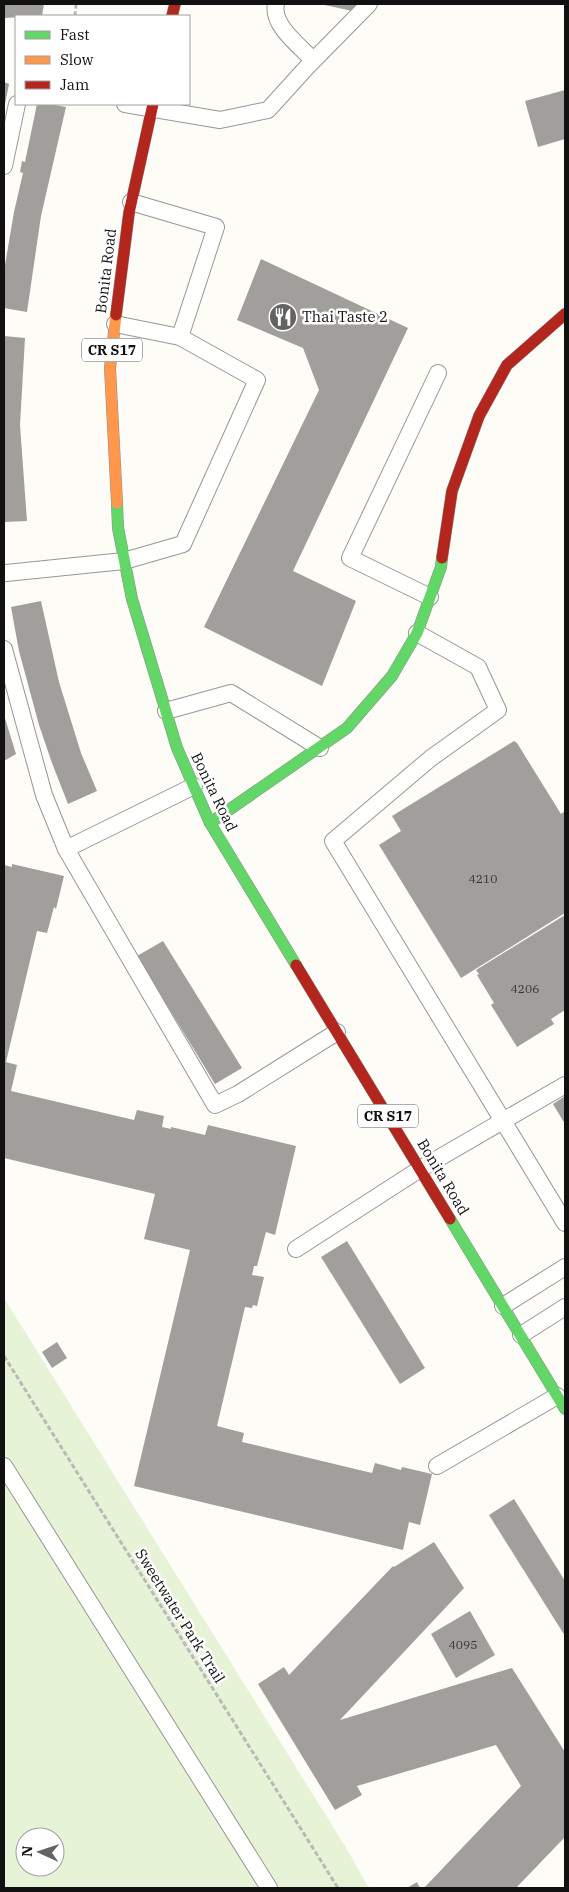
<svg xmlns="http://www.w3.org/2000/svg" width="569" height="1892" viewBox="0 0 569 1892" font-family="'IBM Plex Serif',serif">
<rect width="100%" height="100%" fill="#fdfcf7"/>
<path fill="#e7f3d7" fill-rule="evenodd" d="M4,1298L345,1846L369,1888H4ZM25,1837H55V1867H25Z"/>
<g fill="#a19f9c">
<polygon points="4,4 44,4 42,16 4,18"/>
<polygon points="320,4 359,4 357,12"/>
<polygon points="4,82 9,84 5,104 4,104"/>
<polygon points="565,90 565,139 538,147 525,101"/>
<polygon points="37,104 49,104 66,107 41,216 27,312 4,308 4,271 14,212 23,173 20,172 22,161 25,162"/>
<polygon points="261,259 408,328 293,571 356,601 322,686 204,627 319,390 303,348 237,320"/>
<polygon points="4,336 25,338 20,425 27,521 4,522"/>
<polygon points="41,601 59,682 81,753 97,791 68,804 52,763 39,725 19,651 11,607"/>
<polygon points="4,715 16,754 4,761"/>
<polygon points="514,741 517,743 561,814 565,811 565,913 461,978 379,845 401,831 392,816"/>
<polygon points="12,864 64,876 56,909 54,907 47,933 37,931 6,1062 17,1065 11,1091 134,1120 137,1110 164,1116 162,1127 171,1129 171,1127 205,1135 208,1125 296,1146 275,1235 266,1232 257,1266 254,1266 252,1275 264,1277 257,1306 253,1305 252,1308 245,1307 217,1426 244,1433 242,1442 372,1473 375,1463 401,1470 402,1467 432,1474 420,1525 409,1522 403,1550 134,1486 190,1250 144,1239 155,1194 4,1158 4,865 12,867"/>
<polygon points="565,915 565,1010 551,1019 554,1024 517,1047 491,1005 494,1003 477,975 479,974 476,970"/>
<polygon points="163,941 242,1068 215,1084 137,956"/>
<polygon points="565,1096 565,1124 553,1104"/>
<polygon points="347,1241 425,1368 400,1384 321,1257"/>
<polygon points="57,1342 67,1358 52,1368 42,1352"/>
<polygon points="514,1499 565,1581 565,1636 489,1515"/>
<polygon points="434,1542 464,1588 340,1720 512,1668 565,1752 565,1837 516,1888 424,1888 521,1786 496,1745 357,1786 362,1795 335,1810 258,1684 284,1667 289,1675 393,1566 394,1567"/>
<polygon points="470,1611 495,1655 456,1678 431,1634"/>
<polygon points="417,1882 420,1888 407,1888"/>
</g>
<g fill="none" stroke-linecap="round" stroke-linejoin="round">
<defs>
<g id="lane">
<path d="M276,4C271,25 300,46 313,60"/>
<polyline points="125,104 220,120 268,110 307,67 369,4"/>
<polyline points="4,166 17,104"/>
<polyline points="131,202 216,227 180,337"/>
<polyline points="6,573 124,561 183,544 257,380 180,337 115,324"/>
<polyline points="430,597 350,558 438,373"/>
<polyline points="417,633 478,667 498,710 431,758 333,841 565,1223"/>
<polyline points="4,649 44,795 66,849"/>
<polyline points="166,711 231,693 320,748"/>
<polyline points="194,786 66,849 215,1105 238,1094 337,1032"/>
<polyline points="296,1249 420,1169 565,1085"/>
<polyline points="503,1306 565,1267"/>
<polyline points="521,1335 565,1307"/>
<polyline points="4,1466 269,1888"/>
<polyline points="437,1466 557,1396"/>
</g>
<g id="fast">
<polyline points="117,503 118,528 132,599 177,748 210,823 296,965"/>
<polyline points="210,823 347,728 392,676 417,633 441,567 442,558"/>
<polyline points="450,1219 565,1409"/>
</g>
<polyline id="slow" points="116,315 110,368 117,503"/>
<g id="jam">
<polyline points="172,16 175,4"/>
<polyline points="116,315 129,213 153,104"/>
<polyline points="442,558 452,491 479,416 507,365 565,314"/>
<polyline points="296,965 450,1219"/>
</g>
</defs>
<use href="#lane" stroke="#979795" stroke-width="18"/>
<use href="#fast" stroke="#8e8d8b" stroke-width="12"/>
<use href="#slow" stroke="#8e8d8b" stroke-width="12"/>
<use href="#jam" stroke="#8e8d8b" stroke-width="12"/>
<g stroke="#b9b9b8" stroke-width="3" stroke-dasharray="5 2.5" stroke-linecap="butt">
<polyline points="75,16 76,4"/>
<polyline points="4,1356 338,1888"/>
</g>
<use href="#lane" stroke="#fffffe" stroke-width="16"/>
<use href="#fast" stroke="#63d668" stroke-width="11"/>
<use href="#slow" stroke="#ff974d" stroke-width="11"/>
<use href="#jam" stroke="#b3261e" stroke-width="11"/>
</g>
<defs>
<symbol id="restaurant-disc" viewBox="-11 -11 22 22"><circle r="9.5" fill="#646362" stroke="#fff"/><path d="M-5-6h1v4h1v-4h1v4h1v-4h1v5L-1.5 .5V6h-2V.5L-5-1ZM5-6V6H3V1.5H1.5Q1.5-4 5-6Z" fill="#fff"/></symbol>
</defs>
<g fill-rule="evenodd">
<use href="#restaurant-disc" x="267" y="301" width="32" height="32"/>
</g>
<g text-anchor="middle" stroke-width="5" stroke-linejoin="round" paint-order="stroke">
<g font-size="12" fill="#353434">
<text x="483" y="883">4210</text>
<text x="525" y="993">4206</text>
<text x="463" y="1649">4095</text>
</g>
<g fill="#fff" stroke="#585858" stroke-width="1">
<rect x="82" y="338.5" width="60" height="23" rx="4"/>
<rect x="358" y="1104.5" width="60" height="23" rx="4"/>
</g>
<g font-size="14" font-weight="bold" fill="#111">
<text x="112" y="355">CR S17</text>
<text x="388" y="1121">CR S17</text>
</g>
<g font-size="15" fill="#111" stroke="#fff">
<text transform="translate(106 271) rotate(-83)" y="5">Bonita Road</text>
<text transform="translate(214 792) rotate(64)" y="5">Bonita Road</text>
<text transform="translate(443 1177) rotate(59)" y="5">Bonita Road</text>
<text transform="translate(180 1616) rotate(58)" y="5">Sweetwater Park Trail</text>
</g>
<g font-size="15" fill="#111" stroke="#fff" text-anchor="start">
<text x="302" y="322">Thai Taste 2</text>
</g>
</g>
<rect width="569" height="1892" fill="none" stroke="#111111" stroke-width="10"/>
<rect x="15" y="15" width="175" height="90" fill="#ffffff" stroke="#a0a0a0"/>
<rect x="25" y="31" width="25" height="8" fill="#63d668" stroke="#a0a0a0"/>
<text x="60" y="40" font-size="15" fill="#111111">Fast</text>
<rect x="25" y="56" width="25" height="8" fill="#ff974d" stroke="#a0a0a0"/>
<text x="60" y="65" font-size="15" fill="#111111">Slow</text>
<rect x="25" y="81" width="25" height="8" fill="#b3261e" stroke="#a0a0a0"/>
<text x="60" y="90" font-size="15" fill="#111111">Jam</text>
<g transform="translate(40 1852) rotate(273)"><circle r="24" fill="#ffffff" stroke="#a0a0a0"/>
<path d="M0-4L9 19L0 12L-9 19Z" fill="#646362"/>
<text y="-8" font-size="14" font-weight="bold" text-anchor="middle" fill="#111111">N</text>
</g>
</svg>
